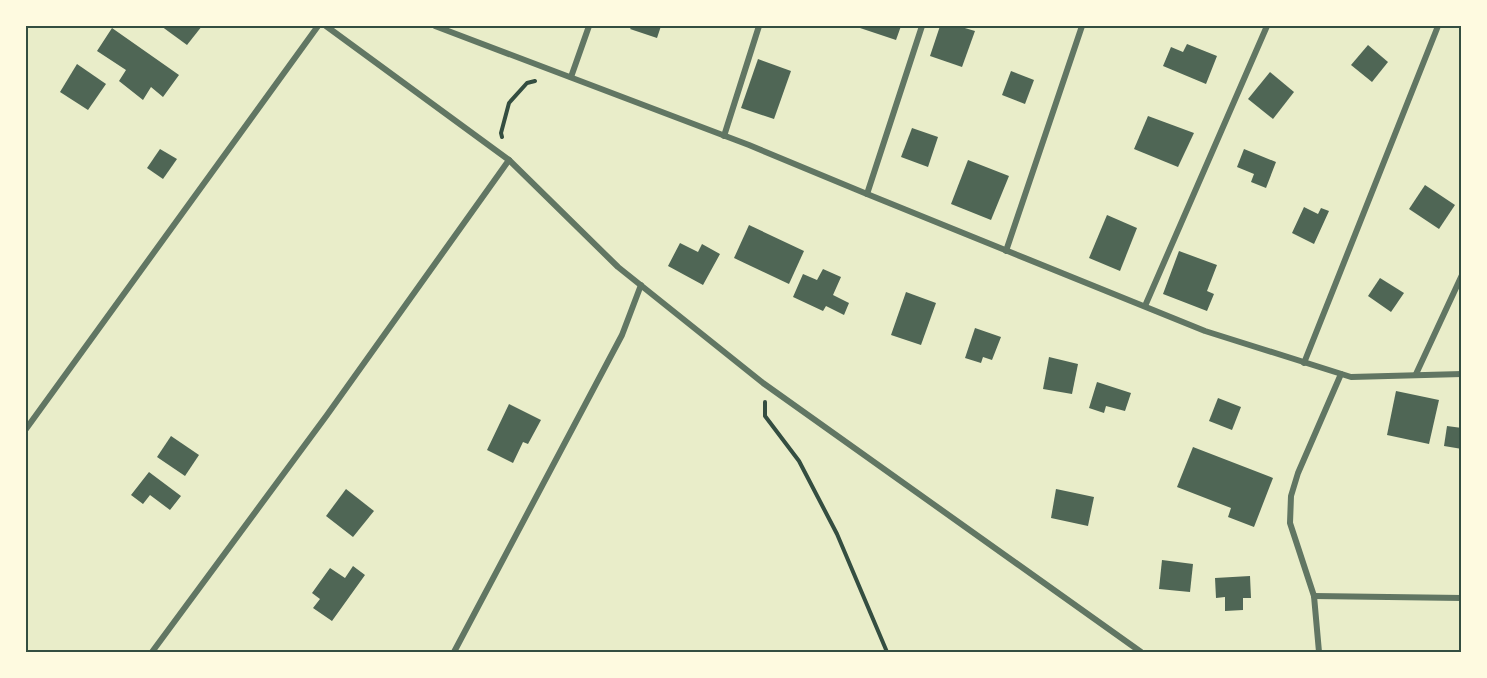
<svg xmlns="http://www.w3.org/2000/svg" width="1487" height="678" viewBox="0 0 1487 678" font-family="'Fira Sans',sans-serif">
<rect width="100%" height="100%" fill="#e9edc9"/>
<g fill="#4f6655">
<polygon points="161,26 202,26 187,45"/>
<polygon points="632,26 661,26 657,38 630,29"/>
<polygon points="854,26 901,26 896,40"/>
<polygon points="940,26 958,26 975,31 962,67 930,56"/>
<polygon points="112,28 179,75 163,97 151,87 143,100 119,81 126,70 97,51"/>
<polygon points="1187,44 1217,56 1206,84 1163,66 1171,47 1183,52"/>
<polygon points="1368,45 1388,62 1372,82 1351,65"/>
<polygon points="758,59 791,71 774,119 741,108"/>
<polygon points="77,64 106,84 88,110 60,92"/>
<polygon points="1011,71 1034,80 1025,104 1002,95"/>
<polygon points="1270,72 1294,92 1273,119 1248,99"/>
<polygon points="1148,116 1194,133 1178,167 1134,149"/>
<polygon points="912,128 938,137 928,167 901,157"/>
<polygon points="160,149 177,159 163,179 147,168"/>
<polygon points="1244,149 1276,162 1266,188 1251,182 1254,174 1237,167"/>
<polygon points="968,160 1009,176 991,220 951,204"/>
<polygon points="1425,185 1455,205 1439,229 1409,209"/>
<polygon points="1304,207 1318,214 1321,208 1329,211 1314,244 1292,233"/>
<polygon points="1107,215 1137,228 1120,271 1089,258"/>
<polygon points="749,225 804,251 789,284 734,258"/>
<polygon points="680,243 698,252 702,244 720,254 703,285 668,266"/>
<polygon points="1179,251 1217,265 1207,291 1214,294 1207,311 1163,294"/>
<polygon points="823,269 841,277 833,295 849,303 844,315 826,306 823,311 793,297 803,274 817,280"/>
<polygon points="1380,278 1404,293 1391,312 1368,296"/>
<polygon points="906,292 936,303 921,345 891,335"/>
<polygon points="975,328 1001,337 992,360 983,357 981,363 965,358"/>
<polygon points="1049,357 1078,364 1072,394 1043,389"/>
<polygon points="1097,382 1131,393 1125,411 1106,406 1104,413 1089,408"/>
<polygon points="1396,391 1439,400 1429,444 1387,435"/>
<polygon points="1218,398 1241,407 1232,430 1209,421"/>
<polygon points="509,404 541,420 528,444 523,442 513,463 487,450"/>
<polygon points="1447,426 1462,428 1462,449 1444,446"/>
<polygon points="171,436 199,455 185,476 157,457"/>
<polygon points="1193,447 1273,478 1254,527 1228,517 1231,508 1177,487"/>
<polygon points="149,472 181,496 170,510 150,495 143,504 131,495"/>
<polygon points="346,489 374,511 353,537 326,516"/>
<polygon points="1056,489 1094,497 1088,526 1051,518"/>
<polygon points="1162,560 1193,564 1190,592 1159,589"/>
<polygon points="353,566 365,575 332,621 313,608 320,599 312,593 330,568 345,578"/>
<polygon points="1250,576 1251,598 1243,598 1243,610 1225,611 1225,597 1216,598 1215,578"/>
</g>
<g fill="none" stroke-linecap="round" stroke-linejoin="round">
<g stroke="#344e41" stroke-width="4">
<polyline points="502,137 501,133 509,103 527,83 535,81"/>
<polyline points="765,402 765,416 799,461 837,534 887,652"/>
</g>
<g stroke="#617663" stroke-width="6">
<polyline points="326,26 509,160 618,267 763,383 1141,652"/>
<polyline points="435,26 749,145 867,194 1205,331 1351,377 1462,374"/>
<polyline points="571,77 589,26"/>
<polyline points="724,136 759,26"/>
<polyline points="867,194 922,26"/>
<polyline points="1006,251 1082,26"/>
<polyline points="1145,306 1267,26"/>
<polyline points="1304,363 1438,26"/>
<polyline points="1416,374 1462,275"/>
<polyline points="26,429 318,26"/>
<polyline points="1314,596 1462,598"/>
<polyline points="152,652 327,415 509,160"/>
<polyline points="454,652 622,335 641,285"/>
<polyline points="1319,652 1314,596 1290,523 1291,496 1298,473 1341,374"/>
</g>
</g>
<rect width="1487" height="678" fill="none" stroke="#fefae0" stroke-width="54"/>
<rect x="27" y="27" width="1433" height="624" fill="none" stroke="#344e41" stroke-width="2"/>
</svg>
